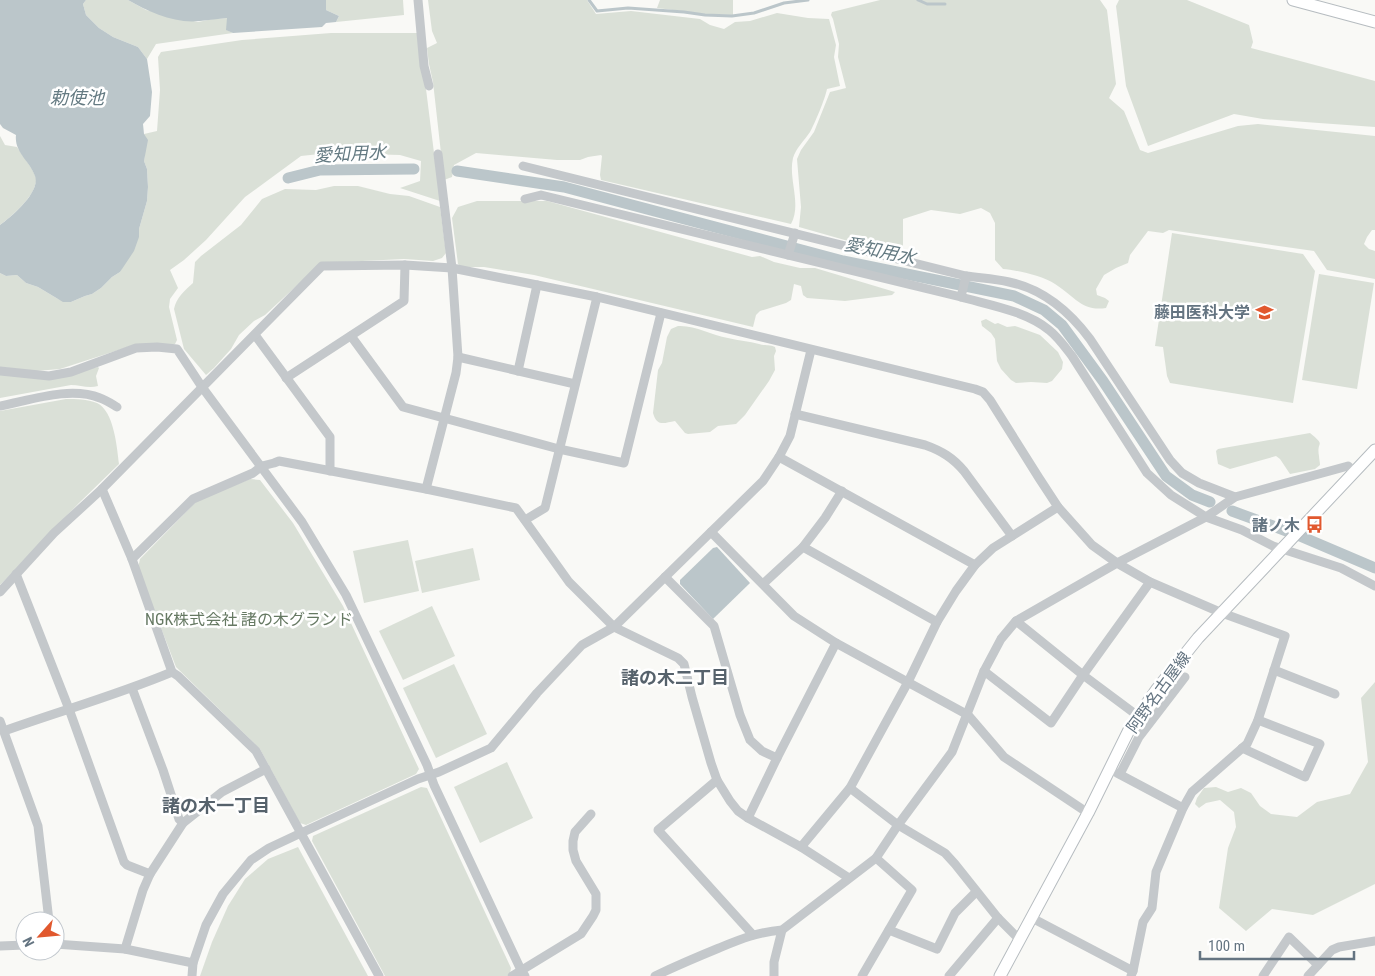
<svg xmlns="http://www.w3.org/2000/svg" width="1375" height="976" viewBox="0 0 1375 976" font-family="'Roboto Condensed','Noto Sans JP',sans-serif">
<rect width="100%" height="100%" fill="#f9f9f6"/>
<g fill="#dae0d7">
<polygon points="86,0 128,0 146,10 198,22 213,19 228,18 227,30 233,33 156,44 147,59 138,47 113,37 99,28 86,15 83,4"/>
<polygon points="326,0 403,0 404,15 336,22 339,16 326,10"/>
<path d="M428,0H587L596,14L631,11L700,19L710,25L724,29L735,22L750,21L777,13L808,18L829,19L836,45L834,57L840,86L827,89C825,99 815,123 810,132C804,141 796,148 793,158C788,179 802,204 791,224L601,180L600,175L602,156L601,155L588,157L580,160H557L476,153L454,165L452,177L444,180L433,82L429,64L427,48L437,43L432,31Z"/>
<polygon points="660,0 733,0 733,15 705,14 657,8"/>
<path d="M880,0H1100L1107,10L1116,84L1109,98L1124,111L1140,150L1148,153L1238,126L1258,124L1375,136V230H1372L1367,237L1364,244L1369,249L1375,251V279L1327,270L1314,251L1169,230L1163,233L1148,231L1130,255L1128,263L1116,268L1104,275L1096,289L1097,295L1105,298L1109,301L1106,308C1082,312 1073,295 1055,284C1043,276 1017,270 1003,269L995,260V223L990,213L981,208L960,214L931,210L903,219V247L894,254L799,227L801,207L797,159L801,150L814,132L830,92L846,88L838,57L839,44L833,19L831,15L832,12Z"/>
<polygon points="1119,0 1187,0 1249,25 1253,42 1251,48 1375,81 1375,127 1263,119 1234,114 1148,146 1126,86 1116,6"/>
<polygon points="331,33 419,33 440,201 400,188 420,181 421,161 400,155 329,153 301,156 245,197 206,240 184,260 170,270 178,288 170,299 169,307 177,340 175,344 172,345 134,345 60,369 36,371 0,367 0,273 6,276 17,275 26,283 38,287 58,299 71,302 85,296 92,294 101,288 112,277 120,272 138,237 139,229 147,201 148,187 147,169 144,161 145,152 144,134 157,131 160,90 158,57 161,52 242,40"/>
<path d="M0,136L5,145L17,147C21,153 35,172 36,178C38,194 11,217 0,225Z"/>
<path d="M334,186H358L390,194L409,196L440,207L446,253L442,258L433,261L404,259L321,263L265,315L254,321L239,335L231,349L214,368L206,375L184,349L174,309C176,298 185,290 193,283L195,262L201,256L241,225L262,199L285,189L316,190Z"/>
<polygon points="477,201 547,201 752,257 760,256 774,262 800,268 815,268 895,292 892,295 845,301 807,298 803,295 801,286 794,284 791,300 786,303 760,311 756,315 753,327 534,275 484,267 461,267 458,264 452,218 458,207"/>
<polygon points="1172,233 1303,254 1315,271 1293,403 1170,383 1167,376 1163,347 1155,346"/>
<polygon points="1319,274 1374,283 1357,389 1302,380"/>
<polygon points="986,319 995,324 998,323 1007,327 1015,326 1040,335 1058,352 1063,362 1062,369 1052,381 1047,383 1031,382 1016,383 1011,380 1001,369 997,361 995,339 991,333 982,326 981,321"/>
<path d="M678,326C695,325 711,335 728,338C739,341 749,341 759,344C765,346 769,344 775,347L776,351L774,356L775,370L769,381L745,415L736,424L718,426L710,432L688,434L685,433L675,421C664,423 657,427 653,413L658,370L662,363L667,337L671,329Z"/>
<path d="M98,367L99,368L96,376L98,386C89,389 80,385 71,385L0,398V374L34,377Z"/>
<path d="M66,399C76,399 87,399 97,403C114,411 117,447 119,464L79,503L0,585V411Z"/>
<path d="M1310,433C1327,447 1316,440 1319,456C1319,459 1320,462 1320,465L1315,469L1290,474L1280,459L1276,456L1230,469L1218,464L1216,451L1218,449Z"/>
<polygon points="250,479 260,480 293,523 343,606 419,769 416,774 306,825 300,823 260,749 176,667 138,568 140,559 198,500"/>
<polygon points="408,540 419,591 364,603 353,551"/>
<polygon points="473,548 480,580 422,593 415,561"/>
<polygon points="432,606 455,656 403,680 379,631"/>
<polygon points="454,664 487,734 436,758 403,688"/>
<polygon points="1375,682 1375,884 1313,915 1272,909 1246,931 1219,908 1228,848 1236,827 1234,812 1220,800 1206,803 1199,808 1195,804 1197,798 1204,788 1216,787 1228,792 1241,788 1251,793 1260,806 1271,814 1297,817 1317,802 1350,794 1368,762 1361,698"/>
<polygon points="507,762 533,818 480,843 454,787"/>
<polygon points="421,787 427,788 511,968 510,974 507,976 385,976 312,841 313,836"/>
<polygon points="298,847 368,976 200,976 212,942 228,906 245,879 268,859"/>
</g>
<g fill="#bbc6ca">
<path d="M0,0H86L83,4L86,15L99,28L113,37L138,47L147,59L152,92L150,116L143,124L144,134L148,140L144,161L147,169L148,187L147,201L139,229V237L134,251L120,272L112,277L101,288L92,294L85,296L71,302H63L38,287L26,283L17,275L6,276L0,273V225C11,217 41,192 35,176C30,161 14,152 16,135L3,128L0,124Z"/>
<path d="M128,0H326V10L339,16L336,22L326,23L322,27L233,33L226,30L227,18C218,19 209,20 200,21C175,24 149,12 128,0Z"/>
<polygon points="717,547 750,583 713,619 680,584 680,580 713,548"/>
</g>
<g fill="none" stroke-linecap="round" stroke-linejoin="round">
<g stroke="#bbc6ca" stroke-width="3">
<polyline points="589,0 597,11 628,8 684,12 705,15 732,16 754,13 784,3 808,0"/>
<polyline points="918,0 927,4 945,4"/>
</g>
<g stroke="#bbc6ca" stroke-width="11">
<polyline points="457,171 564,187 843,261 1014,296 1044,310 1062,325 1103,381 1166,476 1192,495 1210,502"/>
<polyline points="288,178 320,170 414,169"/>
<polyline points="1232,511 1300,536 1375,568"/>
</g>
<defs>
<g id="secondary">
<polyline points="1293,0 1375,22"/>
<polyline points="1000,976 1088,813 1130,728 1157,689 1198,638 1375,450"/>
</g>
</defs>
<use href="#secondary" stroke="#b6bcc0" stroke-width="13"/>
<g stroke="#c4c8cb" stroke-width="9">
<polyline points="418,0 424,66 429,86"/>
<path d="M523,166L966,276C980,278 995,279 1009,282C1043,289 1069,311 1090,339L1170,460L1182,473L1199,483L1235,497"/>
<path d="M525,199L541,195L961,297C989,305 1026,311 1049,330C1058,337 1065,347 1072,356L1147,473L1171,495L1206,517L1242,530L1273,546L1341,568L1375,586"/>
<polyline points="788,255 795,233"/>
<polyline points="961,297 966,276"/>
<polyline points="255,335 330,437 330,471"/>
<polyline points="351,336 403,407 559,449 624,463 661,313"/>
<polyline points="458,357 575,384"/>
<polyline points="0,371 49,376 71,372 136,348 157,347 177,349 202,387 302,522 346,595 427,765 434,785 521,970 525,976"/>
<polyline points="518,371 537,285"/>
<polyline points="286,378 404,301 405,265"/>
<path d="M0,406C31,400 70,386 100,398C106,400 112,404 117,407"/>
<path d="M795,414L925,445C942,451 953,458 964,471L1012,536"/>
<polyline points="779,457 975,565"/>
<polyline points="102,489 132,559 172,672 178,676 256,751 379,976"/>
<polyline points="426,489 456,373 458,357 452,268 438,154"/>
<polyline points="525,520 545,508 597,297"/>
<polyline points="711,532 794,616 836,643 968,715 1004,757 1088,813"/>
<polyline points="803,547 937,622"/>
<polyline points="132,559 193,499 253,473 262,466 274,463 279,461 426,489 516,508 569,582 614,627 678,658 684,664 692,697 711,763 717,780 730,801 738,811 748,818 801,847 849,878"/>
<polyline points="16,574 69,709 124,862 127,865 150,874"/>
<polyline points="665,577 714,626 740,715 750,740 762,751 777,758"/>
<polyline points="763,584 803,547 825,518 842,491"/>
<polyline points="0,592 54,533 102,489 322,266 405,265 452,268 597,297 975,389 983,392 990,400 1039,478 1058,507 1092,545 1117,563 1150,582 1222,613 1285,636 1258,720 1247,744 1192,792 1183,808 1156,872 1152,908 1143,922 1133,971 1131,976"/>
<polyline points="1016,621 1083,675 1138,716"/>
<polyline points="1274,670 1335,694"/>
<polyline points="984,671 1051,723 1083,675 1150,582"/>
<polyline points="132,688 163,770 179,819 183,823"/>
<polyline points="0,721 38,826 49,921"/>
<path d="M4,731C60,711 117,695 172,672"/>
<polyline points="1242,748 1305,777 1320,744 1258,720"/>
<polyline points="1117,773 1183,808"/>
<polyline points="1120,774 1139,737 1185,677"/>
<polyline points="717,780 658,830 753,935"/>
<polyline points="850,788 898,825 945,853 955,864 998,918 1020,940"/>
<polyline points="748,818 777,758 836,643"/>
<polyline points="801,847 850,788 908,682 937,622 956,591 975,565 993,548 1058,507"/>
<polyline points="1032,918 1133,971"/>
<polyline points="889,930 937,949 955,913 976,892"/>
<polyline points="55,944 125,949 193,963"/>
<polyline points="0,946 25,945"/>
<polyline points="125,949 143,890 150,874 183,823 222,792 266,769"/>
<polyline points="192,976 193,963 206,925 223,894 251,860 269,848 301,833 418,779 439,772 491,748 537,693 582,645 614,627 763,481 779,457 790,436 811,350"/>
<polyline points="512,976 581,934 593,916 596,910 596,894 576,861 573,850 573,841 575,832 591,814"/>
<path d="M655,976C676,966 697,957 719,948C741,939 758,932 782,930L876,858L898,825L952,752L984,671L1001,639L1016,621L1117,563L1206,517L1235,497L1348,466L1355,472"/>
<polyline points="774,976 774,962 782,930"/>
<polyline points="862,976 912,890 876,858"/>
<polyline points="949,976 998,918"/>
<polyline points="1263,976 1289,937 1318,965"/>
<polyline points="1308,976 1332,950 1339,947 1375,941"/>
</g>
<use href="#secondary" stroke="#fff" stroke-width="11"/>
</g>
<defs>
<symbol id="university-bare" viewBox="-9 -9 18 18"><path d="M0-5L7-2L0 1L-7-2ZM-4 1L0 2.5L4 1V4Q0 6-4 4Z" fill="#e1582e" stroke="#fff" stroke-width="2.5" paint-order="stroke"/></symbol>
<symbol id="bus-bare" viewBox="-9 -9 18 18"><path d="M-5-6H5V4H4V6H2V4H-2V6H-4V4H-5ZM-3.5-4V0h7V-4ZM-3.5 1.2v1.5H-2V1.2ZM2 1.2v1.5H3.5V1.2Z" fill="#e1582e" stroke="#fff" stroke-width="2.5" paint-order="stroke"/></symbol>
</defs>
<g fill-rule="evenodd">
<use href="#university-bare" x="1252" y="300" width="25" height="25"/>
<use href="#bus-bare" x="1302" y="512" width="25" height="25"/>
</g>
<g text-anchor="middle" stroke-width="5" stroke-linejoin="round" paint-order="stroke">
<g font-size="16" font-weight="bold" fill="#647481" stroke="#fff" text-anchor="end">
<text x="1250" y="318">藤田医科大学</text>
<text x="1300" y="531">諸ノ木</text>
</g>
<g font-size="16" fill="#667963" stroke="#fff">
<text x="249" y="625">NGK株式会社 諸の木グランド</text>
</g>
<g font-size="16" fill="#647481" stroke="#fff">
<text transform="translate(1158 692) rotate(-54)" y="6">阿野名古屋線</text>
</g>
<g font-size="18" font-style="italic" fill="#647a82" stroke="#fff">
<text x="77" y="104">勅使池</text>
<text transform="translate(350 154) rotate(-3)" y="6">愛知用水</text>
<text transform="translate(880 251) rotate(12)" y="6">愛知用水</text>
</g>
<g font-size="18" font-weight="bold" fill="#56626c" stroke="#fff">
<text x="675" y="684">諸の木二丁目</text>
<text x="216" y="812">諸の木一丁目</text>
</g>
</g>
<g transform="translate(40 936) rotate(243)"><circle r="24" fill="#ffffff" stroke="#c1c7cd"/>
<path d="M0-4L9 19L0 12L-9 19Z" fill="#e1582e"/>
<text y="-8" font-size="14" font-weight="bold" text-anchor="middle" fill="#647481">N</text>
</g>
<path d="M1200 951v8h154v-8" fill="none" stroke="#647481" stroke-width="2.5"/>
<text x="1208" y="951" font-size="15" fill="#647481" stroke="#ffffff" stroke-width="4" paint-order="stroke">100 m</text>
</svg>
